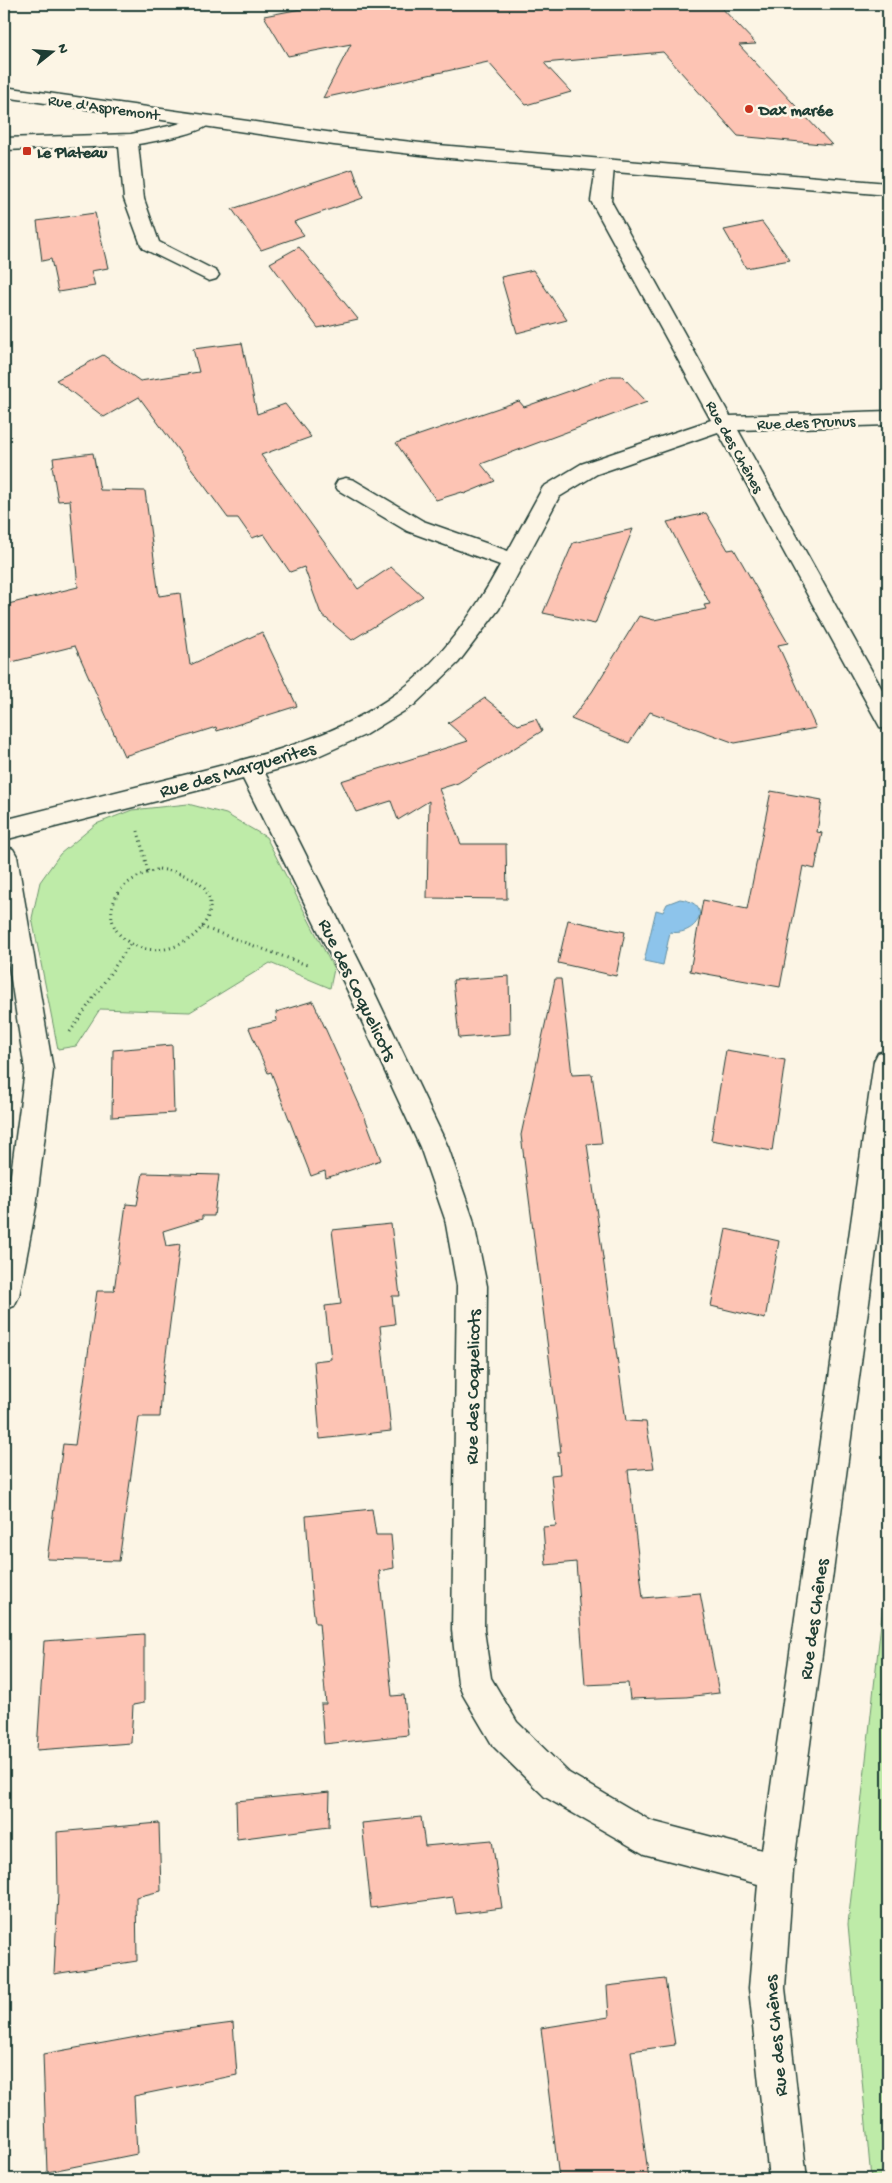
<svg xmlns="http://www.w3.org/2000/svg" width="892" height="2183" viewBox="0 0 892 2183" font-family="'Gochi Hand',sans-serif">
<rect width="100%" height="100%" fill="#fcf5e5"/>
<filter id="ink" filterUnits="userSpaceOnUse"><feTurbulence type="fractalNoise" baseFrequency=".02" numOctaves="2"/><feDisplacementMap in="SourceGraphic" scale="10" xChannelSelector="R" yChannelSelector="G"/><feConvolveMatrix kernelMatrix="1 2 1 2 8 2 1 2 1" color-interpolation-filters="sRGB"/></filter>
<g filter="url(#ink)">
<g fill="#beeba8" stroke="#6e946e">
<polygon points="188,804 226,814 266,837 334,969 330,988 270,963 190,1012 100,1009 76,1046 58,1049 32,918 40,882 60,854 96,824 132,810"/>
<polygon points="888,1559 888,2179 871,2179 848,1924"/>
</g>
<path fill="#8dc4eb" stroke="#618ea2" d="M680,899C716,904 696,937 670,932L663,965L644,961L656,910L663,912L667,904Z"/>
<g fill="#fdc4b4" stroke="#1f3d34">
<polygon points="327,4 718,4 756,44 739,45 832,145 738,136 663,52 544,63 571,92 526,105 488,62 323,98 351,44 288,56 264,16"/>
<polygon points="353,169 363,198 294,222 304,235 261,250 232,209"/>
<polygon points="95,213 108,268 91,271 95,286 58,292 51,259 42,261 37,221"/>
<polygon points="762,222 790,260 746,268 724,230"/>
<polygon points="299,247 358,319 318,328 270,263"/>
<polygon points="533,270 567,320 517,333 501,277"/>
<polygon points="242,343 257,414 285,404 311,437 261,455 358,589 391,567 423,596 352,640 321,614 304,567 290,572 264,534 252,538 238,518 228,518 139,397 104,417 56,380 103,355 140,381 199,372 193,349"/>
<polygon points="612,376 622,376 647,402 481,464 495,481 464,494 462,492 436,500 396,443 519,401 524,407"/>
<polygon points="93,453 100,490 145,491 159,596 180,593 190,665 262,632 297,706 217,731 216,727 124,756 75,646 4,664 4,605 78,587 70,500 58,501 52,466 54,465 53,458"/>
<polygon points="706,513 728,550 734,549 788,643 778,645 816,728 735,743 650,712 629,743 571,719 592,692 639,616 654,620 706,609 704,605 710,604 667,522"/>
<polygon points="633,529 595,624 543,613 573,543"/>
<polygon points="485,698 518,725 536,719 542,731 458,783 439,789 461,844 506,844 507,899 427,898 429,801 398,820 391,801 356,812 341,781 468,741 448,723"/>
<polygon points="771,791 822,800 817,832 822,833 815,869 803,866 780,987 690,971 703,900 747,909"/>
<polygon points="568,920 625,932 616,976 558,963"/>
<polygon points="509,976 510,1034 459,1038 453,980"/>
<polygon points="555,979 561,979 572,1075 592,1074 602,1143 587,1144 626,1421 646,1422 654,1468 628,1470 643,1598 700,1593 719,1693 686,1697 630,1699 628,1683 585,1685 576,1562 546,1565 543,1527 556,1526 551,1475 560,1474 558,1452 561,1452 521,1135"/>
<polygon points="313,1001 364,1115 381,1160 326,1178 325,1171 311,1176 271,1072 268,1073 249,1028 277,1021 276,1012"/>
<polygon points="172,1045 174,1113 112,1117 113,1050"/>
<polygon points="726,1050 785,1060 772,1151 711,1140"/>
<polygon points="143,1173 219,1175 214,1216 202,1216 202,1219 163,1231 166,1246 180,1244 162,1386 160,1417 139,1417 119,1561 47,1559 63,1444 75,1445 97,1291 114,1291 126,1204 137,1205"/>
<polygon points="391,1224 400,1296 392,1296 395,1324 380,1326 391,1431 320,1439 314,1361 331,1359 325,1306 341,1304 332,1230"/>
<polygon points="726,1229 779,1241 765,1319 711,1306"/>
<polygon points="372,1509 376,1535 391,1535 394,1568 379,1571 392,1696 404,1695 408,1735 324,1744 321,1704 326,1704 319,1623 315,1623 312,1598 306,1516"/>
<polygon points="144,1634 144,1703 133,1705 131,1743 37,1750 44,1641"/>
<polygon points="330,1792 329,1827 237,1839 236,1801"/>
<polygon points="421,1817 425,1846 492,1840 502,1908 456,1914 453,1897 371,1908 362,1823"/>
<polygon points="159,1823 161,1891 136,1897 137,1961 54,1974 58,1894 57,1832"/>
<polygon points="665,1979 675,2045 631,2051 649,2179 559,2179 541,2028 609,2017 607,1986"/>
<polygon points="233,2023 237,2075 134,2096 137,2154 47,2172 43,2054 164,2032"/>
</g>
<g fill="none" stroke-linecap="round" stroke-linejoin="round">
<defs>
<g id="street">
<path d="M204,116L210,117L213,121C204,134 154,141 138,144L144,199L159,242L216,271L219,275L216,279L209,281L144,249L141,245L124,199L119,146L4,150V138L131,134L174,125Z"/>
<path d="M605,161L612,163L614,167L611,201L730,416L888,411V425L738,430L888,700V730L880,727L718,432L597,474L559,497L499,609L458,663L414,705L365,735L307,761L265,773L370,983L448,1147L473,1219L487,1286L484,1630L491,1678L517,1722L569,1773L651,1821L762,1850L874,1061L878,1053L888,1050V1161L793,1871L785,1988L807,2179H769L749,1988L758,1884L644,1854L545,1797L493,1746L463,1695L458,1683L452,1630L457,1286L445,1219L420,1147L344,983L243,779L4,840V820C62,805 121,791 180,776C255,757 333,740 397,693C439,663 476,610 500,565L407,531L338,490L335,485L338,480L346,478L354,480L423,521L508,551L543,487L581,464L711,420L591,201L596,167L598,163Z"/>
<polygon points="4,846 13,849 17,856 53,1070 36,1207 19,1296 14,1306 4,1310 4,1226 25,1070 4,934"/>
</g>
<polygon id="secondary" points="4,87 334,133 438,145 888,183 888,195 438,157 334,145 4,97"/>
</defs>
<use href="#street" stroke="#1f3d34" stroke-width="3"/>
<use href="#secondary" stroke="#1f3d34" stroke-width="3"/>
<g stroke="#1f3d34" stroke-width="3" stroke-dasharray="1 4" stroke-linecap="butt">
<polyline points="138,831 148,872"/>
<path d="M159,869C264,883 184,979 127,941C102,924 110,892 134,879C141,874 151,872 159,869Z"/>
<polyline points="202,927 307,965"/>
<polyline points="70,1032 131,943"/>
</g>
<use href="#street" fill="#fcf5e5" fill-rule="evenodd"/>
<use href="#secondary" fill="#fcf5e5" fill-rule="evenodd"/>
</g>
</g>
<g fill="#c8321e" stroke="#fcf5e5" stroke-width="2">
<circle cx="749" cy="109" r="5"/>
<rect x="22" y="146" width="10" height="10" rx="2.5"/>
</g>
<g text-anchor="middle" stroke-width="5" stroke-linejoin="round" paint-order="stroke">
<g font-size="16" fill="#1f3d34" stroke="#fcf5e5">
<text transform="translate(104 106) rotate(8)" y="6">Rue d'Aspremont</text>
<text transform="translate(806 421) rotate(-2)" y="6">Rue des Prunus</text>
<text transform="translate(736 446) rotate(61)" y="6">Rue des Chênes</text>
</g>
<g font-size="16" font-weight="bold" fill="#1f3d34" stroke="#fcf5e5" text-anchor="start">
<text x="759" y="115">Dax marée</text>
<text x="37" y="157">Le Plateau</text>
</g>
<g font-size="19" fill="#1f3d34" stroke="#fcf5e5">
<text transform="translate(237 768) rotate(-16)" y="7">Rue des Marguerites</text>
<text transform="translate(359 989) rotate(64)" y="7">Rue des Coquelicots</text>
<text transform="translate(471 1387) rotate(-89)" y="7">Rue des Coquelicots</text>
<text transform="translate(812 1619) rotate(-82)" y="7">Rue des Chênes</text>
<text transform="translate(774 2036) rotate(-95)" y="7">Rue des Chênes</text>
</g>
</g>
<rect width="892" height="2183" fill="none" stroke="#fcf5e5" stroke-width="20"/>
<rect x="10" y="10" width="872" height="2163" fill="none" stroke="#1f3d34" stroke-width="2" filter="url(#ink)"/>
<g transform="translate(52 52) rotate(73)" stroke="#fcf5e5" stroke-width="4" paint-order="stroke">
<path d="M0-4L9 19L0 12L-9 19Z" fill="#1f3d34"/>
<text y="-8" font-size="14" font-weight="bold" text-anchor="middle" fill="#1f3d34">N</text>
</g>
</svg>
